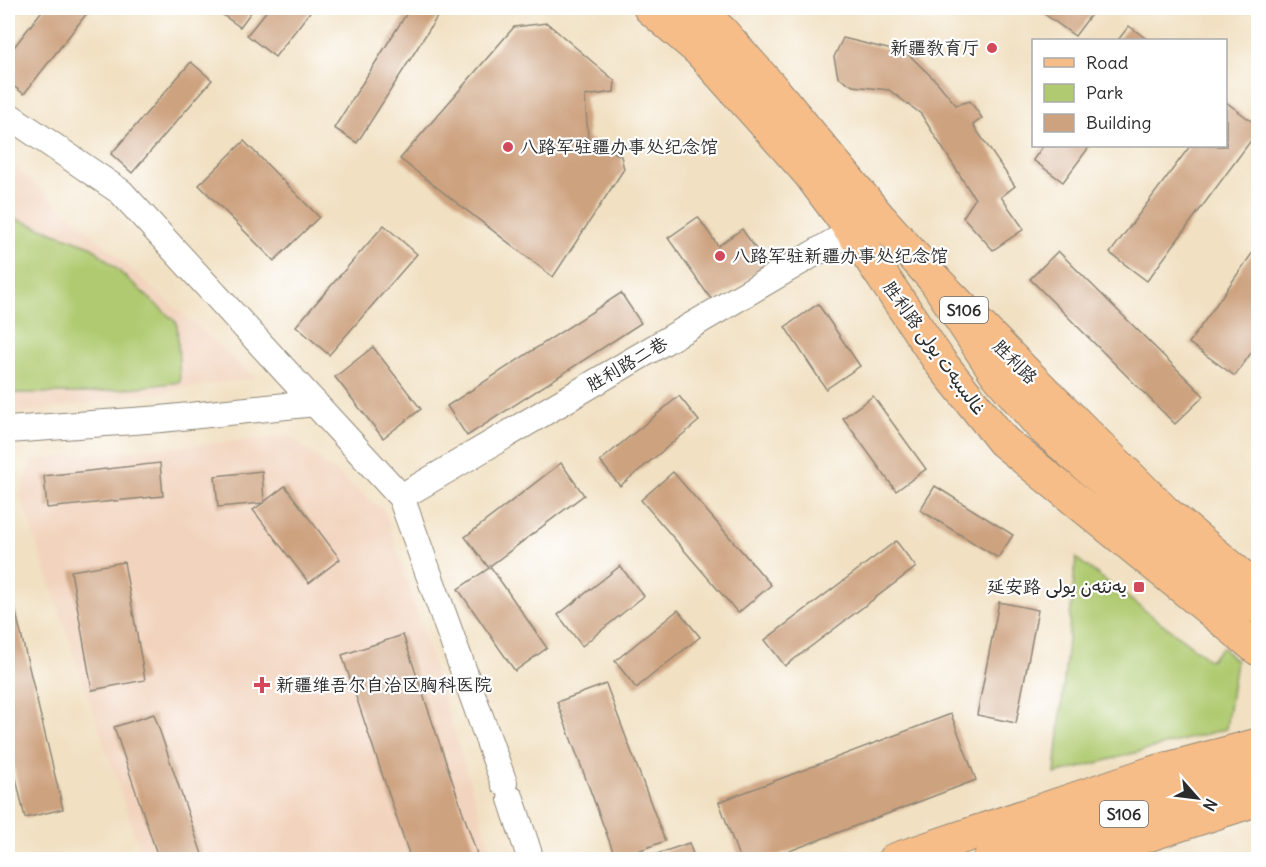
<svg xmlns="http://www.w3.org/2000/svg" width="1266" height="867" viewBox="0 0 1266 867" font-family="Delius,'Playpen Sans Arabic','LXGW WenKai TC',sans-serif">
<rect width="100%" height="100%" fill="#fff"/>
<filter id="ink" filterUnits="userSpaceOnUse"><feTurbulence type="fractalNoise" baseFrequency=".0167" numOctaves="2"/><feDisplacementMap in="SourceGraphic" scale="12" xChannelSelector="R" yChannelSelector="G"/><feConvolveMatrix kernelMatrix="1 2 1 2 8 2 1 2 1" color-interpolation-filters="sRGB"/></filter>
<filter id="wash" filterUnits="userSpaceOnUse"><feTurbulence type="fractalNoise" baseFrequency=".008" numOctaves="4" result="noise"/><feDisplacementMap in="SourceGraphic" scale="24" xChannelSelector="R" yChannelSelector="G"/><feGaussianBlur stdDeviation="1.35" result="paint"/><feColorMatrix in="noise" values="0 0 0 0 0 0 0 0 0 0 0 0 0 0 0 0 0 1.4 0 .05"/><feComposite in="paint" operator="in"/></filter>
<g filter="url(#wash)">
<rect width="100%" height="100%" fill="#f1e0c1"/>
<g fill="#f2d4be">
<polygon points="8,161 256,378 8,415"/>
<polygon points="290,436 385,511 494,859 143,859 20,495 32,460"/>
</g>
<g fill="#afca70" stroke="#6d7a4e" stroke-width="1.5">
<polygon points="8,216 91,246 177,323 180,382 88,393 8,393"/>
<polygon points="1076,558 1210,660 1222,647 1236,661 1226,729 1055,774"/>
</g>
<g id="blocks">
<g fill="#cda27f">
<polygon points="44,8 91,8 24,94 8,82 8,55"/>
<polygon points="213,8 254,8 240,27"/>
<polygon points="269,8 313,8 275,57 247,35"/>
<polygon points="410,8 429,8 439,14 357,143 334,128"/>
<polygon points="1036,8 1096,8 1075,36"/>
<polygon points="547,23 615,81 614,92 585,96 588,138 621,156 624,169 553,277 400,159 514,27"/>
<polygon points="1129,26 1148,40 1118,40"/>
<polygon points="843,38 908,54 937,82 956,105 970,101 982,118 973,125 1015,186 1001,197 1024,229 993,250 963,217 975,199 921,114 889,90 853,86 838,77 834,57"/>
<polygon points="191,62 212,80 132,173 111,154"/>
<polygon points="1226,102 1258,126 1258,131 1147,281 1110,253 1190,146 1226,146"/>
<polygon points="244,141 319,217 274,261 199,185"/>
<polygon points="1043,146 1090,146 1063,182 1033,160"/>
<polygon points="698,217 718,246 742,229 767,265 713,302 668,238"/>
<polygon points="384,225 417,254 329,355 296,326"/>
<polygon points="1258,245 1258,343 1235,376 1189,343"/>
<polygon points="1058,251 1204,396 1175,424 1030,279"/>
<polygon points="621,293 641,323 467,436 447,406"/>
<polygon points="818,304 860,366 826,389 785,327"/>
<polygon points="373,347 421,409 383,438 335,377"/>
<polygon points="679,396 699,421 620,486 600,461"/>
<polygon points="873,396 926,469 896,491 843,418"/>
<polygon points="160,463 163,496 47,508 44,476"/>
<polygon points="561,463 584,495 490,566 547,648 515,671 458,589 489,568 465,537"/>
<polygon points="262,471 264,502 285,486 340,559 309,583 253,510 263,503 218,507 215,476"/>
<polygon points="673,472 771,585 738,613 641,500"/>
<polygon points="935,486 1013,535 998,558 920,510"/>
<polygon points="896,541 916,567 785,666 765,640"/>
<polygon points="124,562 145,680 92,690 71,571"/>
<polygon points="620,566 644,596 582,646 558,615"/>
<polygon points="8,580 63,809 25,818 8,743"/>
<polygon points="999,602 1038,610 1016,723 977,715"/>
<polygon points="678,610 700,637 636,688 615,661"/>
<polygon points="403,635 479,860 411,860 342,655"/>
<polygon points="606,684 665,841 616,859 557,702"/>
<polygon points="154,714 204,860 159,860 114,727"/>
<polygon points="951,714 976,780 766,860 740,860 719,802"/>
<polygon points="689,843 695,860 642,860 642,859"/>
</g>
</g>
</g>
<g filter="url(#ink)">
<use href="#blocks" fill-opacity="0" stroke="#8e8676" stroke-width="1.5"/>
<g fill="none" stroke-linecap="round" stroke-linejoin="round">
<defs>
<g id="street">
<polyline points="8,115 121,192 401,497 504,783"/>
<polyline points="8,430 161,419 315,403"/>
<polyline points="401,497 852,231"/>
<polyline points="511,799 531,860"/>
</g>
<g id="primary">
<polyline points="650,8 700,51 809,173 852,231 940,362 1003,441 1258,649"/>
<polyline points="695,8 721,31 776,93 878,216 935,280 1019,366 1165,512 1258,590"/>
<polyline points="989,860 1058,837 1258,766"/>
<polyline points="1071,860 1258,799"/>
</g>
<g id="highway">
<polyline points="935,280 996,373 1042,427 1213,576 1258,607"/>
<polyline points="894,860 1152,773 1258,745"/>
</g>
</defs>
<use href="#street" stroke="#8e8676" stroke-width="28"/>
<use href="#primary" stroke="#8e8676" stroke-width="35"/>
<use href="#highway" stroke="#8e8676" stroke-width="35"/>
<use href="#street" stroke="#fff" stroke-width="26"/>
<use href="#primary" stroke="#f7bd88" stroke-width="33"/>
<use href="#highway" stroke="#f7bd88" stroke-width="33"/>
</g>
</g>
<g fill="#d1495b" stroke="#fff" stroke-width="2">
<circle cx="992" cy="48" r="6"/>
<circle cx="508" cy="147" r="6"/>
<circle cx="720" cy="256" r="6"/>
<rect x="1133" y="581" width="12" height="12" rx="3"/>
<path d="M259 676h6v6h6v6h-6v6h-6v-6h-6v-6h6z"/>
</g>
<g text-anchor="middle" stroke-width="4.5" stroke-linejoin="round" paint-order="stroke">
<g fill="#fff" stroke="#6b6b6b" stroke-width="1.5">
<rect x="940" y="297" width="48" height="26" rx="4.5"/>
<rect x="1100" y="801" width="48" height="26" rx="4.5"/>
</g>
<g font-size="16" font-weight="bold" fill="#2b2b2b">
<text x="964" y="316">S106</text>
<text x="1124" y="820">S106</text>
</g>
<g font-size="18" fill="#2b2b2b" stroke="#fff" text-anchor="start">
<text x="980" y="54" text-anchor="end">新疆教育厅</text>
<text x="520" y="153">八路军驻疆办事处纪念馆</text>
<text x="732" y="262">八路军驻新疆办事处纪念馆</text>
<text x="1127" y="593" text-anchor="end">延安路 يەنئەن يولى</text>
<text x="276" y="691">新疆维吾尔自治区胸科医院</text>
</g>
<g font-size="18" fill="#2b2b2b" stroke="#fff">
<text transform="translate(934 348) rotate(54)" y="6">胜利路 غالىبىيەت يولى</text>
<text transform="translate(1015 362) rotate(45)" y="6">胜利路</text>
<text transform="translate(627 364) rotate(-30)" y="6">胜利路二巷</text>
</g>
</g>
<rect width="1266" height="867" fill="none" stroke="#fff" stroke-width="30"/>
<rect x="1032" y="39" width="195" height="108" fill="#ffffff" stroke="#aaaaaa" stroke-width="1.5"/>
<rect x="1044" y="58" width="30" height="9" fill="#f7bd88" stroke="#aaaaaa" stroke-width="1.5"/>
<text x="1086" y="69" font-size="18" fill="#2b2b2b">Road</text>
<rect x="1044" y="84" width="30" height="18" fill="#afca70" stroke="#aaaaaa" stroke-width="1.5"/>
<text x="1086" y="99" font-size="18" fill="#2b2b2b">Park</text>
<rect x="1044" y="114" width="30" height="18" fill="#cda27f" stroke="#aaaaaa" stroke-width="1.5"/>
<text x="1086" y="129" font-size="18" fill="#2b2b2b">Building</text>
<g transform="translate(1197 798) rotate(118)" stroke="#ffffff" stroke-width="4.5" paint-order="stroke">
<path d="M0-4.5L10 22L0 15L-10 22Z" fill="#2b2b2b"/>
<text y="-9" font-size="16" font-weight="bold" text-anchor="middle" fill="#2b2b2b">N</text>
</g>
</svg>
